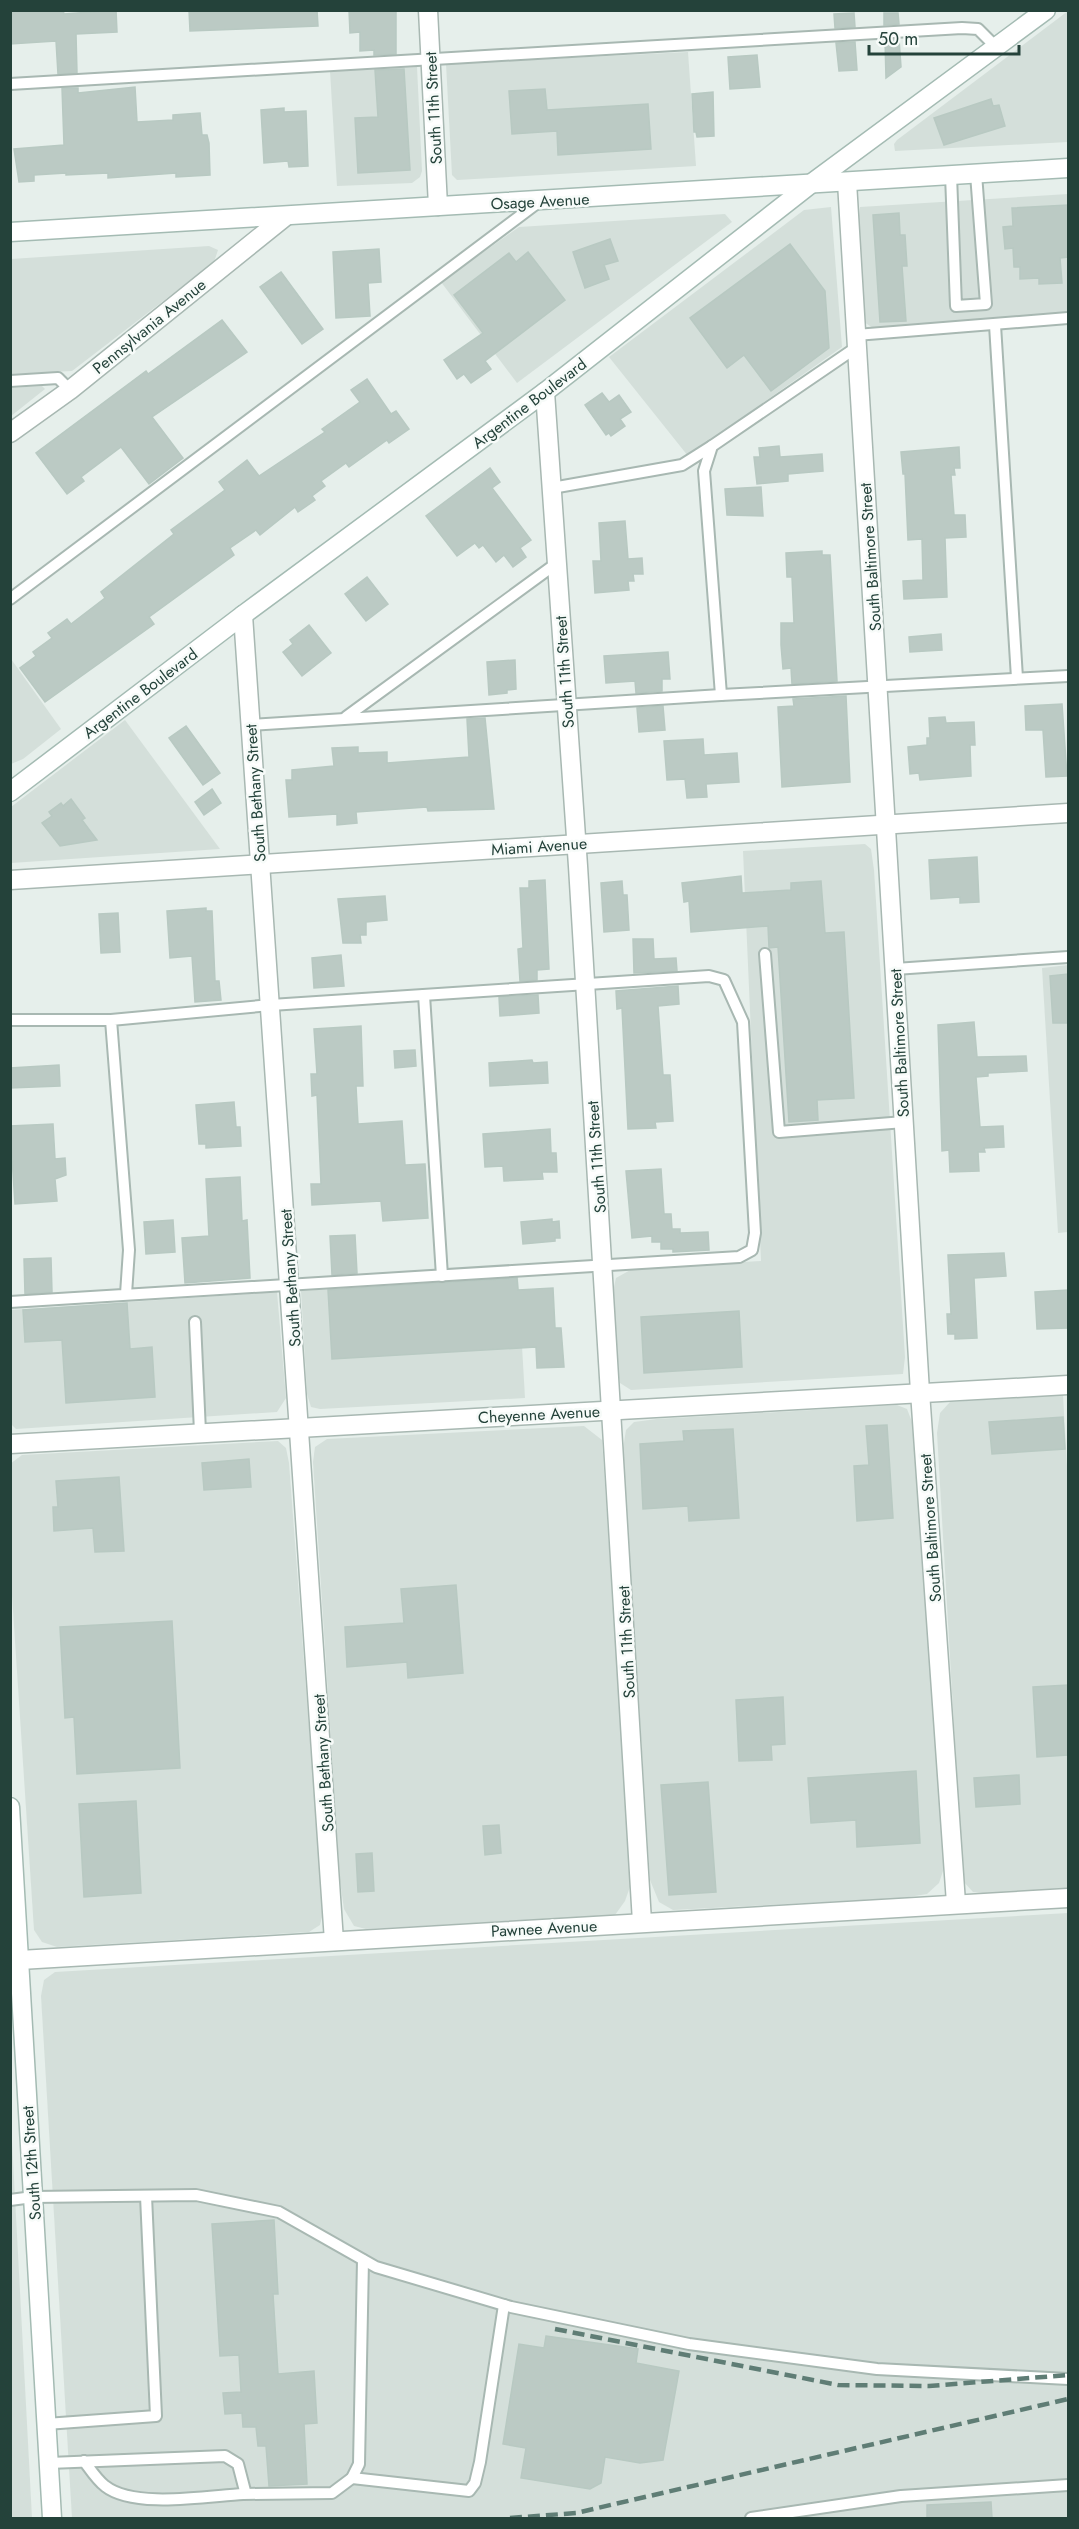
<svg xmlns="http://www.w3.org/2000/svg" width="1079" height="2529" viewBox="0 0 1079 2529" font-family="Jost,sans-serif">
<rect width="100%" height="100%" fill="#e6efeb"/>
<g fill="#d4dfda">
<polygon points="1068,11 1068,142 895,151 894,144 897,140"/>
<polygon points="688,52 696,166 457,180 452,175 446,64"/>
<polygon points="417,67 422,171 420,177 412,183 337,186 330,71"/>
<polygon points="1068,194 1068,315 876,330 864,322 858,224 860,207"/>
<polygon points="831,207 842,347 688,456 609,357 804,210"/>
<polygon points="725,214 732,222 517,383 441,282 519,227"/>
<polygon points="209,246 218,250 214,262 72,371 11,374 11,259"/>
<polygon points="42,386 45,389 11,416 11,388"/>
<polygon points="11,659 61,729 23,759 11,764"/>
<polygon points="125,720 220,849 11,863 11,807"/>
<polygon points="865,844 871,849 874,870 905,1357 903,1374 631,1390 620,1383 618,1373 613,1291 616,1278 634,1268 761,1261 743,851"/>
<polygon points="1068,965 1068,1232 1058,1233 1042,968"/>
<polygon points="518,1277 525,1398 320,1409 311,1407 307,1394 301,1291"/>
<polygon points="277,1292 286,1398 277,1412 16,1429 10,1423 10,1310"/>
<polygon points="1063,1395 1068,1484 1068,1889 991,1894 973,1892 963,1881 937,1433 940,1413 950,1402"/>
<polygon points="897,1405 907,1409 912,1422 945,1865 939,1883 927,1894 902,1898 673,1910 659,1902 650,1880 623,1449 626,1430 634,1422 657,1419"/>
<polygon points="584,1426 602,1440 631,1884 625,1901 615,1915 366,1929 354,1926 344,1909 340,1881 313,1462 315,1447 327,1439"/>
<polygon points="278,1441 286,1448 289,1463 323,1913 320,1925 309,1932 57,1947 42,1942 34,1930 11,1580 10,1464 22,1455"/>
<polygon points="1068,1913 1068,2518 72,2518 41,1996 44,1980 55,1972"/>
<polygon points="10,2141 12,2141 32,2518 11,2518"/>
</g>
<g fill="#bbcac4" stroke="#b8c9c2" stroke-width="1.5">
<polygon points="10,10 63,10 64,14 116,10 117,32 76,34 77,73 58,74 56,41 10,44"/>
<polygon points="189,10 317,10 318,26 190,31"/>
<polygon points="349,10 396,10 396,54 374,55 374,50 360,51 360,32 350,33"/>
<polygon points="854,13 855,27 835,28 834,14"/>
<polygon points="884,13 898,13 899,24 884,25"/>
<polygon points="899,39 901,67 886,78 885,40"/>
<polygon points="855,42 857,70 839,71 836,43"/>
<polygon points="757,55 760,87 730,89 728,57"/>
<polygon points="404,69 410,170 358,173 355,118 378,117 375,70"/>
<polygon points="135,87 137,122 173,120 173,115 200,113 202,135 207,135 209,143 210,175 176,177 176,173 108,178 108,173 66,175 66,173 34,175 34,181 19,182 14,149 64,145 62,88 78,88 78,93"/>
<polygon points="545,89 547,110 648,104 651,149 558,155 557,131 512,134 509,91"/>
<polygon points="713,92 714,136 697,137 696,132 694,132 692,94"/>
<polygon points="991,99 993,106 999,105 1005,126 944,145 934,118"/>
<polygon points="284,108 284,112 306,111 308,166 289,167 288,161 264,163 261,110"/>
<polygon points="1068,205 1068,257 1060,258 1062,283 1039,284 1039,278 1020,279 1020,267 1014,267 1013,248 1005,249 1003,227 1013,226 1012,208"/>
<polygon points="899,213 900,235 905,235 907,266 902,266 906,321 880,322 873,215"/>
<polygon points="610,239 618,261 604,265 609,279 585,288 573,252"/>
<polygon points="790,244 825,291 829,348 771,391 744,355 727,368 690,318"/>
<polygon points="379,249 381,282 368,283 370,316 336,318 333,252"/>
<polygon points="528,252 565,300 485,361 491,369 471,383 464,374 457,379 444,360 483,333 454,295 509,253 516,262"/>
<polygon points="281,272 323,329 302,344 260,287"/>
<polygon points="222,320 247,352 152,417 183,458 149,484 121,447 81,477 84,481 67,494 36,453 146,371 148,374"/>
<polygon points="367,379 391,414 396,411 409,429 389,443 387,440 349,467 346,463 321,481 325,486 312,496 315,500 298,512 295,507 260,535 256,530 230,548 234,555 149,617 154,624 45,702 20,668 36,656 33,652 52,638 48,633 67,619 71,624 105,598 101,592 174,534 171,530 225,490 219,482 247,460 259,476 325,432 322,429 360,402 351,390"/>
<polygon points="602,393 609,402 619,395 631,412 620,419 625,426 611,436 609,433 606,435 585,405"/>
<polygon points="779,446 780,457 822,454 823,471 788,474 788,481 757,484 754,457 760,457 759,448"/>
<polygon points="959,447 960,468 954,468 955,475 951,475 954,515 965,515 966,537 945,538 947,597 904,599 903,581 923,580 922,539 908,540 905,474 903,474 901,452"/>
<polygon points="490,468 500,482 492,488 531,540 520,548 526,557 513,567 504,555 496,562 483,545 479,548 475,543 457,556 426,516"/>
<polygon points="761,487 763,516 727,515 725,489"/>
<polygon points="625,521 628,559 642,558 643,574 633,574 634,581 628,581 629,590 595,593 593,561 601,561 599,523"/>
<polygon points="822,551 822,555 830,555 837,681 792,684 791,668 783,669 781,645 781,623 794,623 792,577 787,577 786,553"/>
<polygon points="367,577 388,604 366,621 345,594"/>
<polygon points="309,625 331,653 302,676 283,652 293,644 290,640"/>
<polygon points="941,634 942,650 910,652 909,637"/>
<polygon points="668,652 670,679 662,679 662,691 636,693 635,681 606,683 604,656"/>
<polygon points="515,660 516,689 507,690 507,693 489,695 487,662"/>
<polygon points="846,696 850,782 782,787 778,707 794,706 793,699"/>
<polygon points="1062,704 1067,776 1046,777 1043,730 1026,730 1025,706"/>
<polygon points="663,706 665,730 639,732 637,708"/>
<polygon points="945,717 946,723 974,722 975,745 970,745 971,776 920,780 919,773 910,774 908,747 927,745 927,738 930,738 929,718"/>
<polygon points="485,718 494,809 428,811 427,807 356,812 357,823 337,825 337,814 289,817 286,780 292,780 292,770 334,766 332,748 358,747 358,753 387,752 387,763 469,757 467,719"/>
<polygon points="186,726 220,773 203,785 169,738"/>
<polygon points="703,739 704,755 737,753 739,782 706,784 707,797 687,798 685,779 667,780 664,741"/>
<polygon points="212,789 221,803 204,815 195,802"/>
<polygon points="71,799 85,818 82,820 97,840 60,846 42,823 52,816 49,812 61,803 63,806"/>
<polygon points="977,857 979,902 960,903 960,897 931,899 929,860"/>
<polygon points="741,876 742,893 791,890 791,883 821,881 825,933 844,932 854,1098 817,1100 818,1120 789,1122 778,947 769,948 768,926 691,932 689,901 684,902 682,883"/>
<polygon points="545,880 549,969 537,970 537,980 520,981 518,949 523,948 520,888 529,888 529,881"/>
<polygon points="622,881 623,895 627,895 629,930 604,932 601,883"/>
<polygon points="385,896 387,920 366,922 366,935 360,935 361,943 343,943 338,899"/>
<polygon points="206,908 206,911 212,911 215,981 219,981 221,1000 195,1002 192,956 170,958 167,911"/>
<polygon points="118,913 120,952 101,953 99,914"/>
<polygon points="633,939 653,939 654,959 676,958 677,971 634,973"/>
<polygon points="341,955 344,986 314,988 312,958"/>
<polygon points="1068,974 1068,1023 1053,1023 1050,976"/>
<polygon points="678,986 679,1004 658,1006 663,1075 670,1075 673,1121 655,1122 656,1128 628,1129 622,1008 617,1009 616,991"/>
<polygon points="538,995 539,1013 500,1016 499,997"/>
<polygon points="974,1022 977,1057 1026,1056 1027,1071 988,1073 988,1076 976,1077 980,1127 1003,1126 1004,1147 984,1148 985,1152 978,1152 979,1171 950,1172 949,1150 942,1151 938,1025"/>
<polygon points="361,1026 363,1086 356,1086 358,1124 402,1121 405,1165 425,1164 428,1218 383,1221 381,1201 312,1205 311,1184 321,1184 317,1095 312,1096 311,1074 317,1074 314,1029"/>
<polygon points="415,1050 416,1066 395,1068 394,1051"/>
<polygon points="532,1060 533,1063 547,1062 548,1083 490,1086 489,1063"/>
<polygon points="59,1065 60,1086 10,1088 10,1068"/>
<polygon points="234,1102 236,1127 240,1127 241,1146 206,1148 206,1144 199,1144 196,1105"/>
<polygon points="53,1124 55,1159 65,1158 66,1175 55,1179 57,1201 15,1204 10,1126"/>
<polygon points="550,1129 551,1153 556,1153 557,1172 542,1172 543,1179 504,1181 503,1166 485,1167 483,1134"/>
<polygon points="661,1169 664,1214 671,1214 672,1229 680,1229 680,1233 708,1232 709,1250 673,1252 673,1249 661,1249 661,1242 652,1242 652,1236 632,1238 626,1171"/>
<polygon points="240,1177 242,1221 247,1220 250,1278 185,1283 182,1238 209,1236 206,1179"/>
<polygon points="552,1219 552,1222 559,1221 560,1238 555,1238 555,1241 523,1244 521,1222"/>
<polygon points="173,1220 175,1252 146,1254 144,1222"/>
<polygon points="355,1235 357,1273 332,1275 330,1236"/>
<polygon points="1004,1253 1006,1276 974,1278 977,1338 955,1339 955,1334 948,1334 947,1314 951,1314 948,1255"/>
<polygon points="51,1258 52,1292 25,1294 24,1259"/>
<polygon points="517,1278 518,1290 553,1288 555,1328 561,1328 564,1367 537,1368 536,1347 332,1359 328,1290"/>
<polygon points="1068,1290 1068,1328 1037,1329 1035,1292"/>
<polygon points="127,1303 130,1349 152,1347 155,1397 66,1403 62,1340 25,1342 23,1310"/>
<polygon points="739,1311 742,1367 644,1373 641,1317"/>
<polygon points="1063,1417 1065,1449 992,1454 989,1422"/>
<polygon points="887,1425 893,1518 857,1521 854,1466 869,1465 866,1426"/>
<polygon points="733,1429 739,1518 689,1521 688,1506 643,1509 640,1444 684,1441 683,1431"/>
<polygon points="249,1459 251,1487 204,1490 202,1463"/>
<polygon points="119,1477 124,1551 95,1552 93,1528 54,1531 53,1507 58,1507 56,1481"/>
<polygon points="456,1585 463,1673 408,1678 407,1662 347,1667 345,1627 404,1623 401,1589"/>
<polygon points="172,1621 180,1768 77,1774 74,1717 65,1718 60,1627"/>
<polygon points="1068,1685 1068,1755 1037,1757 1033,1687"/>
<polygon points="783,1697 785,1744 771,1745 772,1760 739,1761 736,1700"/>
<polygon points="916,1771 920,1843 857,1847 856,1820 811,1823 808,1778"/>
<polygon points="1019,1775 1020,1804 976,1807 974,1778"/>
<polygon points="708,1782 716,1892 669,1895 661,1785"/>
<polygon points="136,1801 141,1893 84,1897 79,1804"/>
<polygon points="499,1825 501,1853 485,1855 483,1826"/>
<polygon points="372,1853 374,1891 358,1892 356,1854"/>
<polygon points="274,2220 278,2294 273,2294 278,2374 314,2371 317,2423 304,2424 307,2484 269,2486 266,2446 258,2446 256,2427 243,2427 242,2413 225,2414 223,2393 241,2392 239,2355 220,2356 212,2224"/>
<polygon points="546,2336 638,2349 636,2363 679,2371 663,2460 640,2463 605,2457 601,2483 590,2489 521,2478 526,2448 503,2444 519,2344 544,2348"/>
<polygon points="991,2502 992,2518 927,2518 927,2505"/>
</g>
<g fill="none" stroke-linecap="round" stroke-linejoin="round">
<defs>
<g id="lane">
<polyline points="10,84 962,28 978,29 997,48"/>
<polyline points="951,175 956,306 986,304 976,174"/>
<polyline points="995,325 1017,678"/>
<polyline points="856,335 1068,318"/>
<polyline points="857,347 712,446 704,471 721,695 1068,676"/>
<polyline points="10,381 58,378 70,390"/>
<polyline points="552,488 682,465 712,446"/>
<polyline points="10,599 540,201"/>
<polyline points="346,717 557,563"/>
<polyline points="250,725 721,695"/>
<polyline points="765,954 779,1132 904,1122"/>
<polyline points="895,969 1068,957"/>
<polyline points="424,995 442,1276"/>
<polyline points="10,1020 111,1020"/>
<polyline points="10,1302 739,1257 752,1250 755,1233 743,1022 724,980 709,976 271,1005 111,1020 129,1250 126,1294"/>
<polyline points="195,1322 200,1432"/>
<polyline points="10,2200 33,2197 196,2195 279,2212 376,2267 511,2307 689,2344 877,2369 1068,2379"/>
<polyline points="46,2424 156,2416 146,2196"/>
<path d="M49,2463L225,2456L238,2464L245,2491L243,2494C207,2496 134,2509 105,2486C97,2480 90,2469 84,2461"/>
<polyline points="352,2478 469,2491 475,2483 480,2462 504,2305"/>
<polyline points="243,2494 332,2493 352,2478 359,2464 363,2260"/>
<polyline points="751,2518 901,2496 1068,2485"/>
</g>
<g id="street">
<polyline points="428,10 438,206"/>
<polyline points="847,182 920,1392 956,1903"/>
<polyline points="545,392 578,866 642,1922"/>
<polyline points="10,433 70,390 286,216"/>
<polyline points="243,615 334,1941"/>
<polyline points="10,880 1068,813"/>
<polyline points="10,1444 1068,1385"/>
<polyline points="20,1960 1068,1898"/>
</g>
<g id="secondary">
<polyline points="10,232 1068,168"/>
<polyline points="10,792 243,615 545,392 812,183 1046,10"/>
<polyline points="10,1807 52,2518"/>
</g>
</defs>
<use href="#lane" stroke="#a8b8b2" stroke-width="14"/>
<use href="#street" stroke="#a8b8b2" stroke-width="21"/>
<use href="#secondary" stroke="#a4bbb3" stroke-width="21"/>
<use href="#lane" stroke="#fff" stroke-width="10"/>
<use href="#street" stroke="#fff" stroke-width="18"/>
<use href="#secondary" stroke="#fff" stroke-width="18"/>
<g stroke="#5f7d75" stroke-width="4.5" stroke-dasharray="12 6" stroke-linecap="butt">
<polyline points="555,2329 838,2385 929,2386 1068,2375"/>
<polyline points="510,2518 576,2513 1068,2399"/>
</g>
</g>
<g text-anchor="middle" stroke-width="5" stroke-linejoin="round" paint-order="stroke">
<g font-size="16" fill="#24423a" stroke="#f7fbf9">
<text transform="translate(433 108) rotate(-93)" y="6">South 11th Street</text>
<text transform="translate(540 201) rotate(-3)" y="6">Osage Avenue</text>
<text transform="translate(149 326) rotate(-39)" y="6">Pennsylvania Avenue</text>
<text transform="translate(529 403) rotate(-37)" y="6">Argentine Boulevard</text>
<text transform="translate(870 557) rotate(-94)" y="6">South Baltimore Street</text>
<text transform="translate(564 672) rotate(-94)" y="6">South 11th Street</text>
<text transform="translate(140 693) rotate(-37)" y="6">Argentine Boulevard</text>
<text transform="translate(255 793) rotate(-94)" y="6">South Bethany Street</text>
<text transform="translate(539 846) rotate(-4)" y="6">Miami Avenue</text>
<text transform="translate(899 1043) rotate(-93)" y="6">South Baltimore Street</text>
<text transform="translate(596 1157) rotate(-94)" y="6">South 11th Street</text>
<text transform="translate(290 1278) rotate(-94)" y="6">South Bethany Street</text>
<text transform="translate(539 1414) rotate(-3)" y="6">Cheyenne Avenue</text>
<text transform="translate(930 1528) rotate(-94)" y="6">South Baltimore Street</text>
<text transform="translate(626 1642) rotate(-93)" y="6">South 11th Street</text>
<text transform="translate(323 1763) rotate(-94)" y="6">South Bethany Street</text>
<text transform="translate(544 1928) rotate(-3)" y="6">Pawnee Avenue</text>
<text transform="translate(31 2163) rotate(-94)" y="6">South 12th Street</text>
</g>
</g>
<rect width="1079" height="2529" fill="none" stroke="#24423a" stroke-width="24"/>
<path d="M869 45v9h150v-9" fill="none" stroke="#24423a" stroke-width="3"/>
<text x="878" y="45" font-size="18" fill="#24423a" stroke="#f7fbf9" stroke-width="4.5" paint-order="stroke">50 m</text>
</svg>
